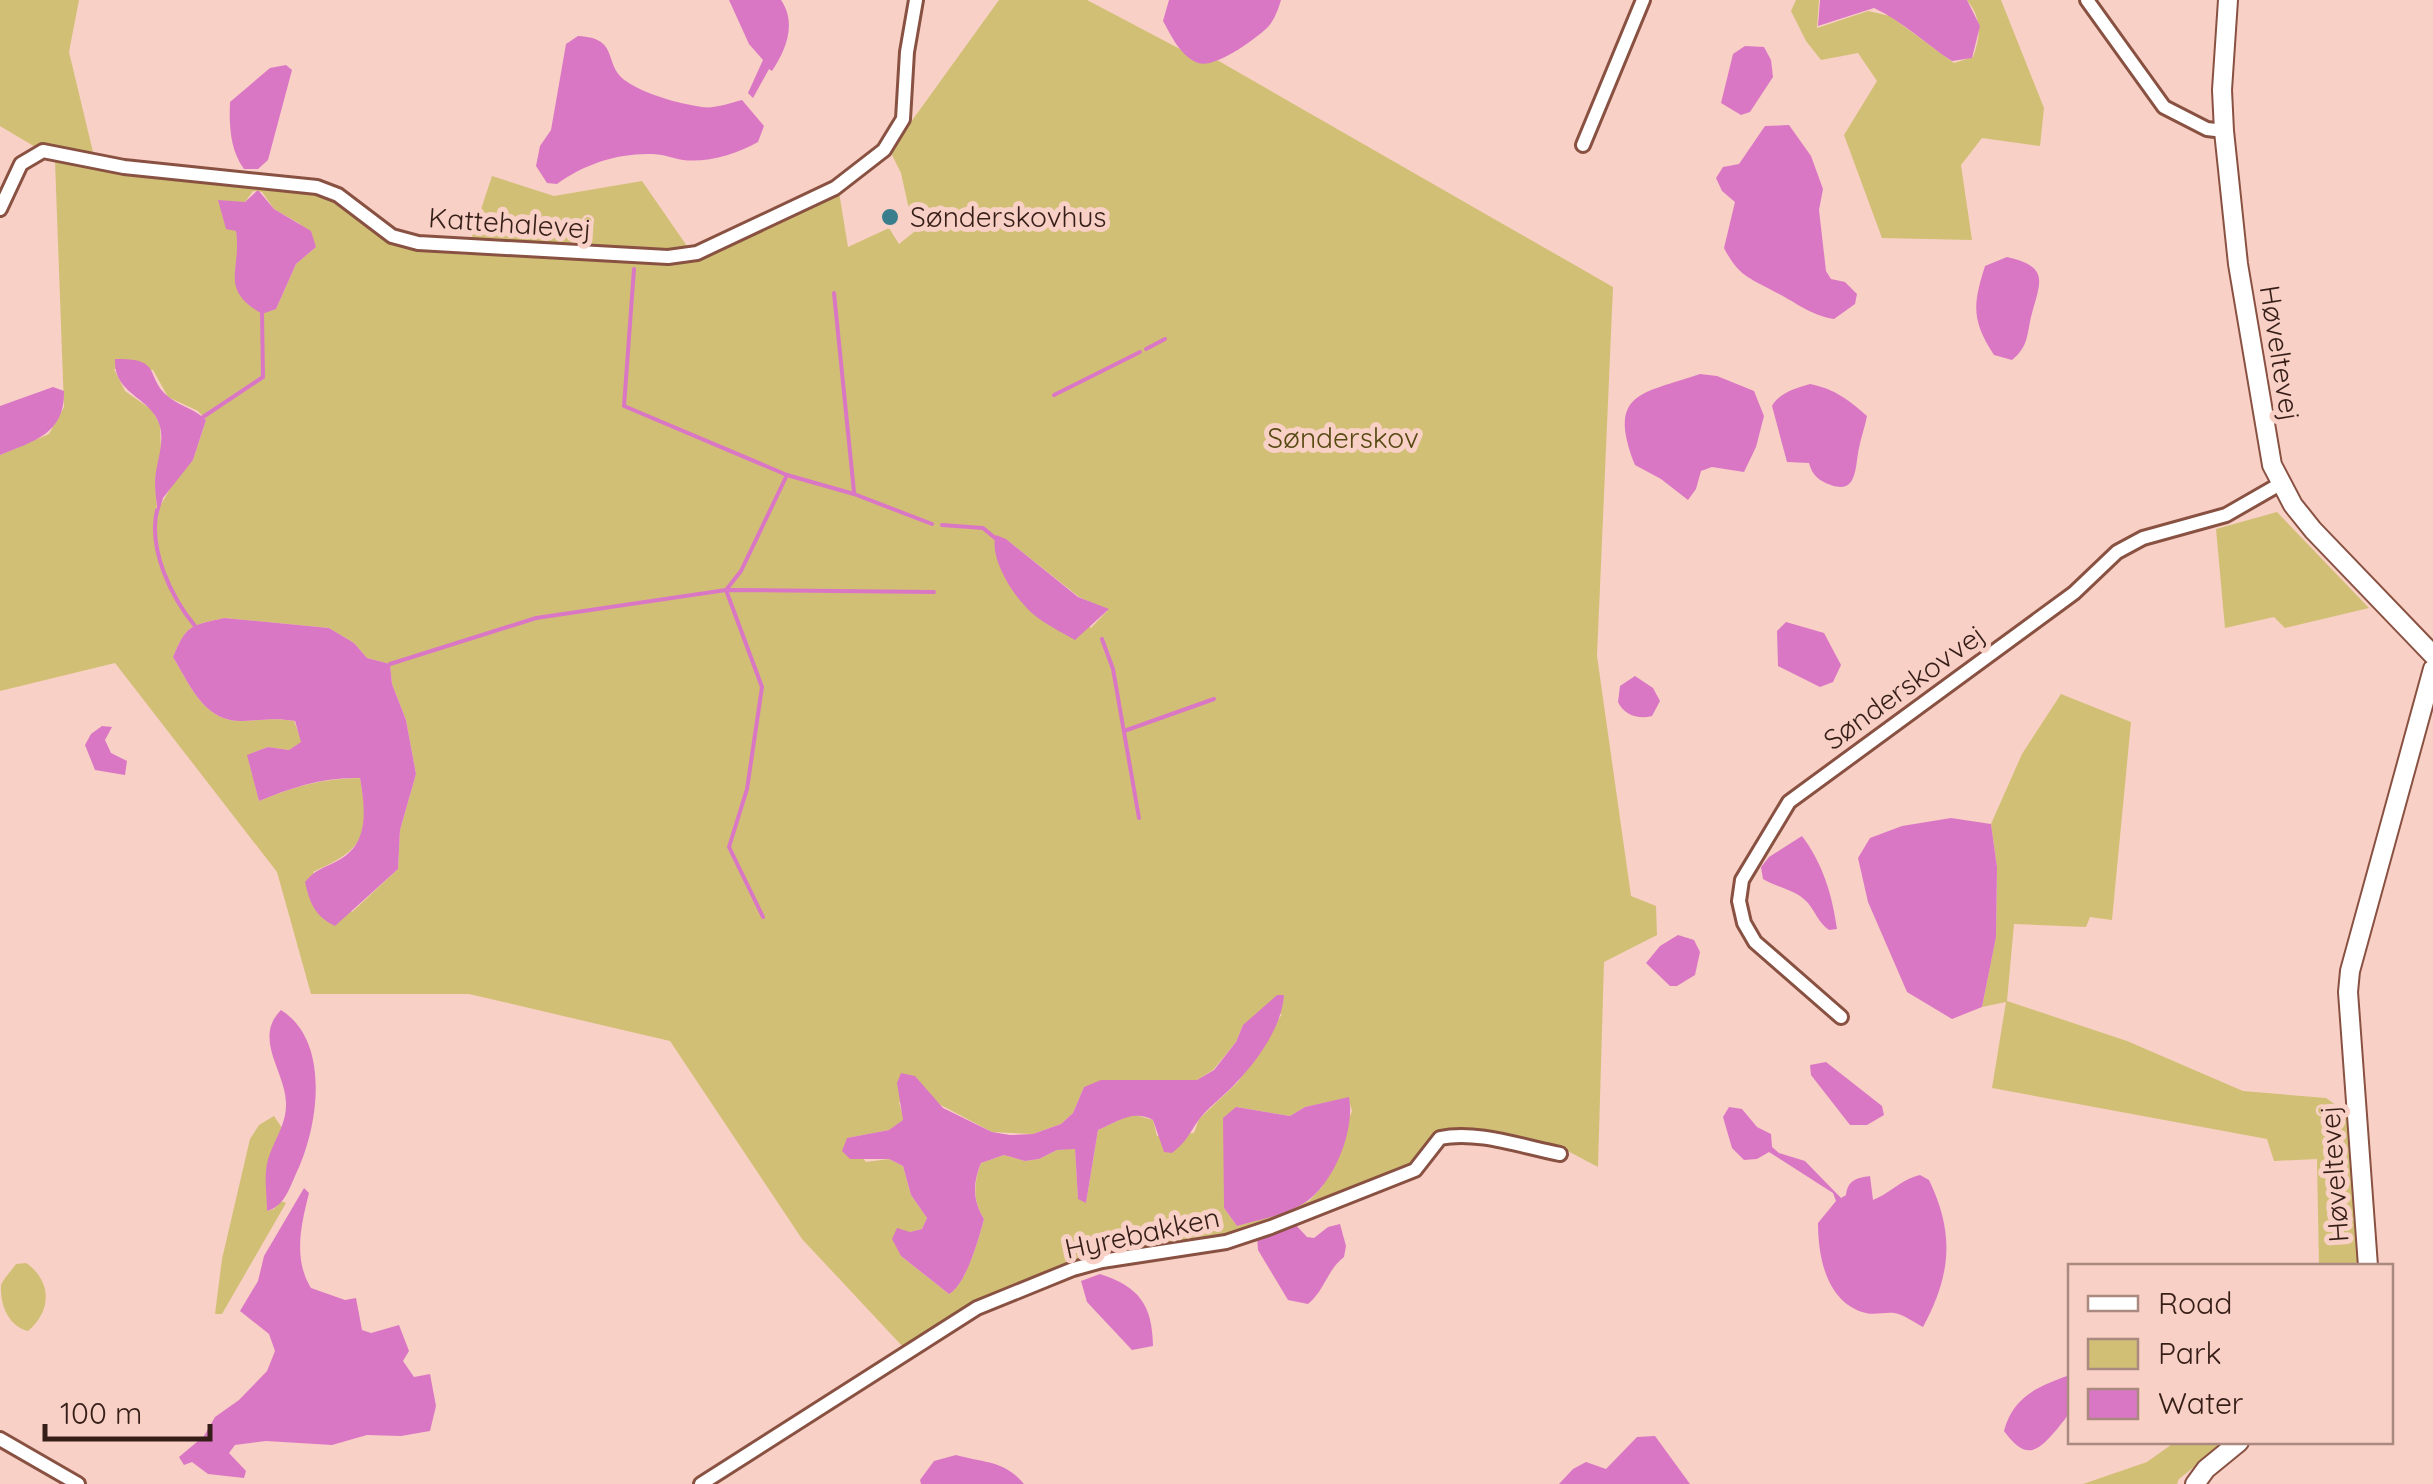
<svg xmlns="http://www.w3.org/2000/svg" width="2433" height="1484" viewBox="0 0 2433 1484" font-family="Quicksand,sans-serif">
<rect width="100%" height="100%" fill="#f8d0c5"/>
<g fill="#d2bf76" fill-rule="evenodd">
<polygon points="0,0 79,0 69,52 93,152 37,148 0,126"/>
<path d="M999,0H1087L1180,49L1198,63L1217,60L1613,287L1597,656L1631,896L1656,906L1657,935L1604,962L1598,1167L1562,1148L1438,1135L1409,1169L1257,1228L1212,1242L1072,1265L904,1348L802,1239L670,1041L469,994H311L277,872L115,663L0,691V455L49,434L64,407L55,161L197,182L328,194L377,234L466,255L492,176L554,196L642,181L696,259L839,192L848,247L889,228L899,244L914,232L901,173L890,151ZM253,191L262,192L274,209L300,224L316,247L296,264L276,309L239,249L236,230L227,228L224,220L237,203L245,202ZM114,369L153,370L168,397L198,411L206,420L193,460L176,479L157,511L155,479L161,453L160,425L152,410L125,391ZM1006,539L1079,597L1108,610L1091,628ZM224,618L329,628L354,643L367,658L390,664L392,684L406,720L416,774L400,830L398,869L352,912L313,872C366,849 370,834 360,778C323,778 293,787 259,801L248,755L268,747L289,750L302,742L294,721C271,717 260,721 239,721C203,720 189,683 173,657C187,624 190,626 224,618ZM1282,1014L1238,1082L1199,1119L1194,1133L1157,1136L1153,1120L1132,1114L1098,1130L1086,1203L1078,1198L1075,1148L1057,1150L1039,1159L1025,1161L1004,1155L981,1163C974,1182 972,1200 984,1219C979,1238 966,1284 949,1294L901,1256L910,1232L922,1229L927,1218L911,1195L903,1166L889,1159L866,1162L848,1138L889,1130L904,1120L899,1102H935L992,1132L1033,1134L1061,1124L1073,1113L1084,1087L1143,1080H1197L1213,1070L1236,1042L1243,1025L1255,1017ZM1348,1098L1352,1111L1322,1187L1309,1201L1237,1226L1224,1208L1236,1107L1290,1116L1305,1107Z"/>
<path d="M1796,0H1819L1817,28L1868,11L1890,16L1954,63L1973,57C1981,35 1982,19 1967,0H2001L2044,108L2040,146L1982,138L1961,165L1972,240L1882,238L1844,135L1877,81L1858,53L1821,60L1806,41L1791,11Z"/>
<polygon points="2277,512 2369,608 2285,628 2274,617 2225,628 2216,529"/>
<polygon points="2061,694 2131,722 2112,920 2090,917 2086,927 2014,924 2007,1001 2127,1041 2243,1091 2326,1098 2349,1114 2358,1266 2319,1266 2317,1159 2274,1161 2267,1139 1992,1088 2006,1002 1982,1007 1996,936 1997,867 1991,824 2022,754"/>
<polygon points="274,1116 282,1128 267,1166 267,1211 274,1209 281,1201 286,1203 222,1314 215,1314 222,1259 250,1139 259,1125"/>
<path d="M26,1263C52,1281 52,1311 28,1331C9,1326 0,1306 1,1285C4,1278 12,1270 16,1264Z"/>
<polygon points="2175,1442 2225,1442 2179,1479 2177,1484 2083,1484 2147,1462"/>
</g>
<g fill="#da77c5">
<path d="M729,0H781C797,23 786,50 772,71L769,69L753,98L748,93L763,60L749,44Z"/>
<path d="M1169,0H1281C1278,10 1274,21 1267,28C1255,39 1215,69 1198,63C1180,56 1171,35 1163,21Z"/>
<path d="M1820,0H1967L1980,26L1972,58L1952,61C1924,43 1904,22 1874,8L1818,26Z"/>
<path d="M578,36C621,38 602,64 626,81C644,94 680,104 702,107C714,109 730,103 742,100L764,126L758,142C737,154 707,163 683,160C672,158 662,154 652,154C618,153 584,164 557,184L547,183L536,166L540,146L551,130L566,44Z"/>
<polygon points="1745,46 1764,47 1771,60 1773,77 1750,112 1741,115 1721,103 1733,54"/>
<path d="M286,65L292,70L268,160L258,169H244C230,150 229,125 230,102L270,68Z"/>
<path d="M1789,125L1811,156L1823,189L1819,210L1826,271L1831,279L1845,282L1857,294L1855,304L1834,319C1810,315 1797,303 1777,293C1750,278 1739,277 1724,248L1735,202L1722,191L1716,178L1723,167L1739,164L1765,126Z"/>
<path d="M258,190L274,209L311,231L316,247L296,264L276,309L262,314C218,288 242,271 236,231L226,229L218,200L245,202Z"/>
<path d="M2007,257C2051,267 2040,282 2031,317C2027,335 2028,347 2012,360L1994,355C1971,320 1973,304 1985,266Z"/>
<path d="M115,359C165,358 143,377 170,398C182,407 195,409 206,420L193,460L163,498L158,515C157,504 155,494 155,483C155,463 167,441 158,421C147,396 113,393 115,359Z"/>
<path d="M1700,374L1717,376L1754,391L1764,416L1756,447L1744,472L1712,467L1701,471L1696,489L1688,500L1661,479L1635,465C1606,391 1643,394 1700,374Z"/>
<path d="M1810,384C1835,389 1849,400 1867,416C1865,427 1861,437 1859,448C1855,465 1858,495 1831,485C1819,481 1812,475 1809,463L1787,462L1772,406C1779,393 1796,388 1810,384Z"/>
<path d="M53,387L64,391C65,434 34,441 0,455V406Z"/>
<path d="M996,535L1006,539L1078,597L1109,609L1075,640C1061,632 1045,624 1033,614C1015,599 988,558 996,535Z"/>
<path d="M224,618L329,628L354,643L367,658L390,664L392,684L406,720L416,774L400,830L398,869L335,926C315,916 310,904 305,882C315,869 325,868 339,860C370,843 365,808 360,778C323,777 293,787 259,801L247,755L268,747L289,750L301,742L295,721C273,717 259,721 239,721C203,720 189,683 173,657C187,624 190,626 224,618Z"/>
<polygon points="1786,622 1824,633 1841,665 1833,682 1820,687 1778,666 1777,631"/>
<path d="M1635,676L1653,688L1660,701L1652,716C1639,720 1624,715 1618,702L1620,686Z"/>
<polygon points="102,726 112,727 105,740 111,753 127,761 125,775 95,770 85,745 91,734"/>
<polygon points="1951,818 1991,824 1997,867 1996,937 1982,1007 1952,1019 1907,992 1868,902 1858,858 1870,838 1902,826"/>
<path d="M1802,836C1823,864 1832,894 1837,929L1829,930C1818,922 1816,913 1808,903C1797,890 1778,888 1763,879L1761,867L1769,857Z"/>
<polygon points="1678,935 1694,940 1700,952 1695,975 1677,986 1670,986 1646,963 1660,946"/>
<path d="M1277,995H1284C1282,1027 1257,1061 1235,1084C1225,1095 1211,1105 1201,1117C1190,1131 1188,1141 1172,1153L1164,1152L1153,1120C1133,1109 1117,1122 1098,1130L1086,1203L1078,1199L1075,1149L1057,1150L1039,1159L1025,1161L1004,1155L981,1163C973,1182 972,1200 984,1219C979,1238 966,1285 949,1294L901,1256L892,1239L897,1228L910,1232L922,1229L927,1218L911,1195L903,1166L889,1159H850L842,1151L847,1138L889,1130L903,1120L897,1083L901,1073L915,1076L943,1108L992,1132L1010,1135L1033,1134L1061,1124L1073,1113L1084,1087L1101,1080H1197L1214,1070L1236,1042L1243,1025Z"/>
<path d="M281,1010C332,1042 318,1130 295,1176C289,1190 283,1207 267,1211C267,1197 264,1179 267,1164C271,1144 286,1127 286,1105C287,1073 252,1039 281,1010Z"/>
<polygon points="1826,1062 1882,1106 1884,1115 1867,1125 1850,1125 1811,1075 1810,1065"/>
<path d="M1349,1097C1355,1129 1336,1177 1311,1198C1294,1213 1259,1220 1237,1226L1224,1208L1223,1118L1236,1107L1290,1116L1305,1107Z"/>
<path d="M1729,1107L1742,1109L1757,1127L1771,1134L1772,1147L1779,1153L1805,1161L1841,1198L1846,1195C1848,1180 1856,1178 1870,1176L1873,1200C1891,1193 1900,1180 1920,1175L1929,1180C1955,1234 1951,1275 1923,1327C1915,1323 1903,1314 1894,1313C1882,1312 1874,1316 1862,1312C1826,1300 1818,1256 1818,1223L1836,1201L1833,1193L1769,1152L1757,1159L1744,1160L1732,1148L1723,1117Z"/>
<path d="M304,1188L309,1193C301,1225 293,1259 311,1288L345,1300L356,1298L362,1330L371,1333L399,1325L409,1351L403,1361L414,1377L430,1374L436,1406L430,1431L401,1436L367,1435L332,1445L266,1441L235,1445L229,1453L246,1471L244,1478L208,1474L192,1462L184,1465L179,1457L204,1436L215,1417L239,1400L267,1371L275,1351L269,1334L240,1311L258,1281L264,1256Z"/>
<path d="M1294,1223L1307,1237L1314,1238L1328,1227L1340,1224L1346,1246L1344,1257C1327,1270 1325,1290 1308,1304L1288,1300L1258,1250L1257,1237Z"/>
<path d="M1100,1274C1139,1287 1152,1304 1153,1346L1132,1350L1087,1302L1081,1281Z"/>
<path d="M2070,1375C2071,1386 2072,1398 2070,1408C2069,1416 2063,1421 2058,1428C2037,1453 2026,1461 2004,1431C2013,1397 2038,1386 2070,1375Z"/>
<polygon points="1655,1436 1690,1484 1559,1484 1573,1469 1586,1462 1606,1469 1637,1437"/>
<path d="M956,1455C984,1463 1004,1460 1024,1484H921L920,1480L934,1461Z"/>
</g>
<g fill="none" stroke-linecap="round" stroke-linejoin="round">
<g stroke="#da77c5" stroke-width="4">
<polyline points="634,269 624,406 787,475"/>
<polyline points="834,293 854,492"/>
<polyline points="1146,349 1165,339"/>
<polyline points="1054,395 1140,352"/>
<polyline points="203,417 263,377 262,314"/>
<path d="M157,510C148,549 171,597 195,626"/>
<polyline points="942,525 983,528 995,538"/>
<polyline points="1102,639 1113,669 1139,818"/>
<polyline points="390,664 536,618 726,590 934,592"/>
<polyline points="1124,731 1214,699"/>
<polyline points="763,917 729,847 747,789 762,687 726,590 741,571 787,475 854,494 932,524"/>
</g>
<defs>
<g id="street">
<polyline points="2087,0 2164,107 2207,129 2224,131"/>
<polyline points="1583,145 1643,0"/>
<polyline points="0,209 21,164 43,151 124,167 317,187 338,195 392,236 418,243 668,257 697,253 835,188 884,150 903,119 907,52 916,0"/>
<polyline points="1841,1017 1755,942 1744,923 1739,901 1742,880 1789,802 2074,593 2117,552 2143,538 2226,515 2280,484"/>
<polyline points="0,1439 78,1484"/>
<path d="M701,1484L977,1308L1073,1269L1102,1261L1226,1242L1271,1227L1415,1170L1440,1138C1477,1130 1523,1147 1560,1154"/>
</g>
<g id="secondary">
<polyline points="2228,0 2222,90 2224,131 2238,264 2272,465 2293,505 2313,530 2433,655"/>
<polyline points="2368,1266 2348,992 2350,971 2433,669"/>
<polyline points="2195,1484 2206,1469 2239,1442"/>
</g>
</defs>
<use href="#street" stroke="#895142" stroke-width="18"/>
<use href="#secondary" stroke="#895142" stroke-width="22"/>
<use href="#street" stroke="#fff" stroke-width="12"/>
<use href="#secondary" stroke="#fff" stroke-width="18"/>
</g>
<circle fill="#3a7d8d" stroke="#f8d0c5" stroke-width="4" cx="890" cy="217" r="10"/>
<g text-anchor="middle" stroke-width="10" stroke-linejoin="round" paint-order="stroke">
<g font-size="28" fill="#361e18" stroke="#f8d0c5" text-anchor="start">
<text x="910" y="227">Sønderskovhus</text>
</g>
<g font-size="28" fill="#361e18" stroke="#f8d0c5">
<text transform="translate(510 223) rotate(4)" y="10">Kattehalevej</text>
<text transform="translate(2280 353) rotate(81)" y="10">Høveltevej</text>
<text transform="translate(1904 687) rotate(-36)" y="10">Sønderskovvej</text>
<text transform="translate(2334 1174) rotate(-94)" y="10">Høveltevej</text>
<text transform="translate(1142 1233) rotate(-12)" y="10">Hyrebakken</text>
</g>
<g font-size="28" fill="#564912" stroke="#f8d0c5">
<text x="1343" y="448">Sønderskov</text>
</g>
</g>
<rect x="2068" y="1264" width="325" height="180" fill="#f8d0c5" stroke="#aa8980" stroke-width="2.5"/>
<rect x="2088" y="1296" width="50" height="15" fill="#ffffff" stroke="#aa8980" stroke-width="2.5"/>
<text x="2158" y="1314" font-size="30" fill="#361e18">Road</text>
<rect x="2088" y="1339" width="50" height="30" fill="#d2bf76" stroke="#aa8980" stroke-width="2.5"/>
<text x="2158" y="1364" font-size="30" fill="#361e18">Park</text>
<rect x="2088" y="1389" width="50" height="30" fill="#da77c5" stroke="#aa8980" stroke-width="2.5"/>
<text x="2158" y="1414" font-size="30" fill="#361e18">Water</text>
<path d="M45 1424v15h165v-15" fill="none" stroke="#361e18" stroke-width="5"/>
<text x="60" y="1424" font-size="30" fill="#361e18" stroke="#f8d0c5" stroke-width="8" paint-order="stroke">100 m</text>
</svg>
